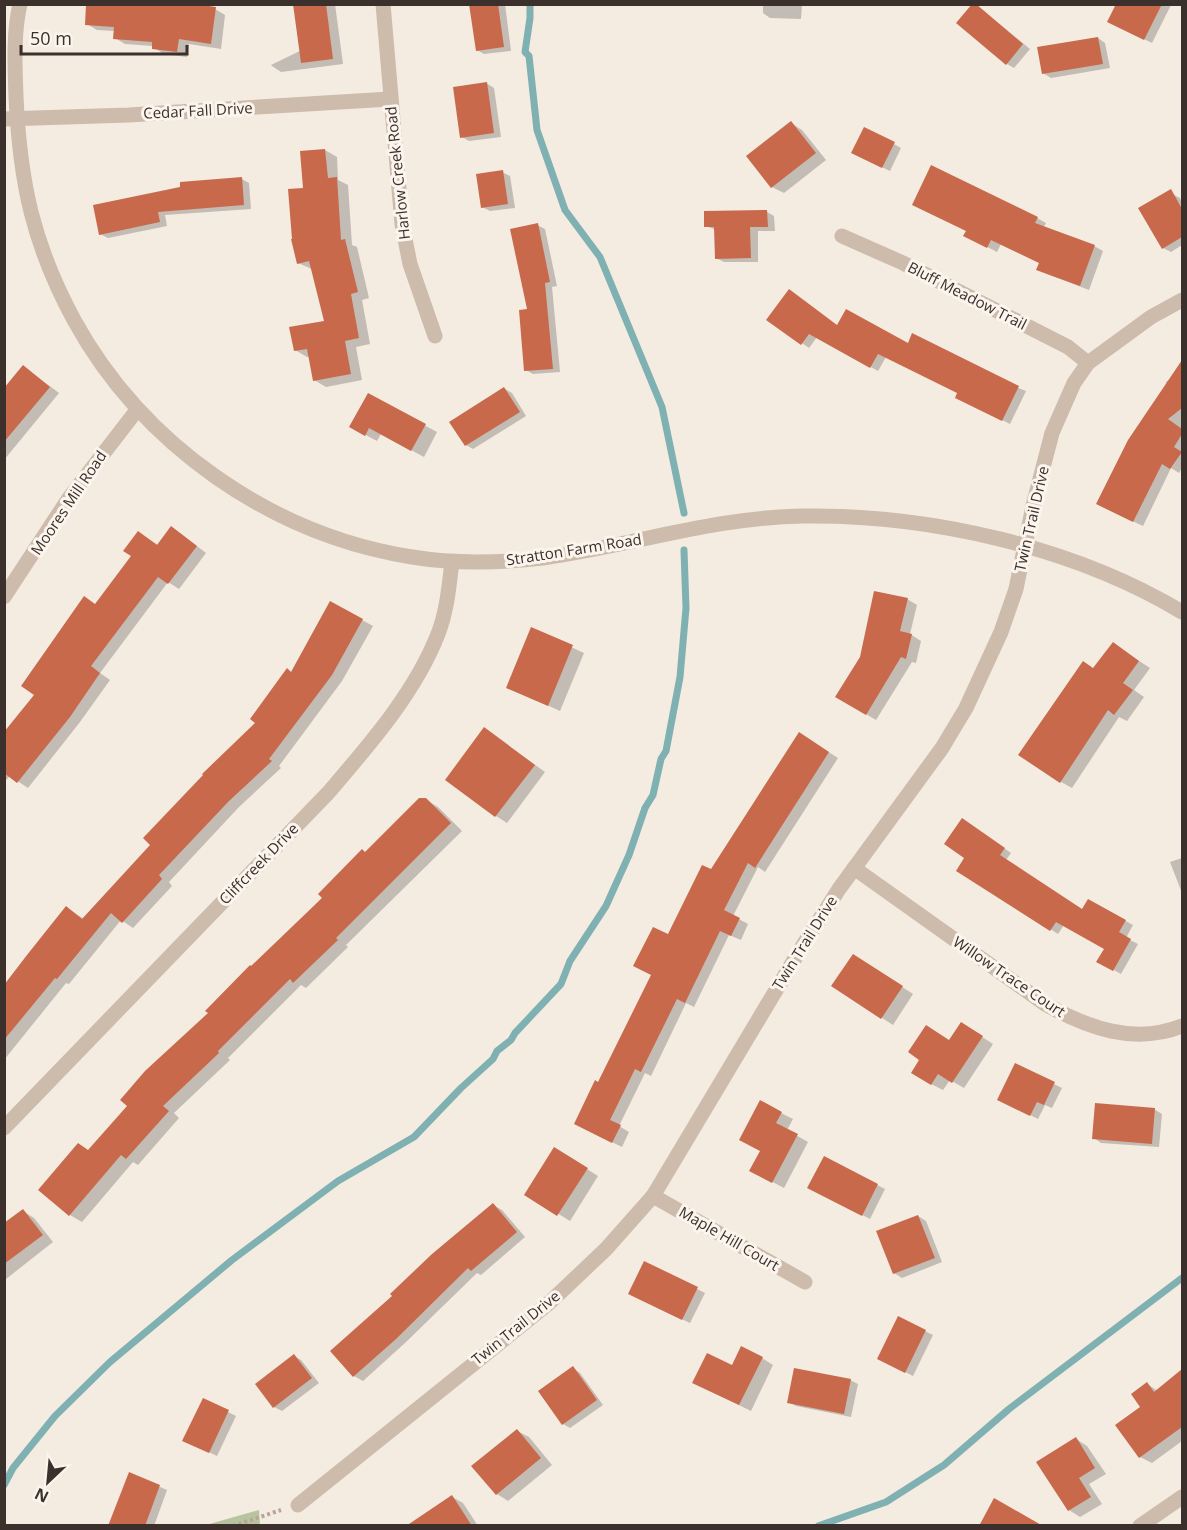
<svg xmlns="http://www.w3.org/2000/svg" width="1187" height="1530" viewBox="0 0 1187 1530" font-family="'Open Sans',sans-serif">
<rect width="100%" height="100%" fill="#f4ebe1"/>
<polygon fill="#b8c4a0" points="259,1510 260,1525 206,1525"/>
<g fill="#0003">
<polygon points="295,4 335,4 343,64 281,72 272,66 271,65 304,49"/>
<polygon points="471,4 505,4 511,51 484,54 477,50"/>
<polygon points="759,4 802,4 801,19 770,18 763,13 763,5"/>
<polygon points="975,4 1030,49 1014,68 1007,64"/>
<polygon points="1118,4 1170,4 1171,5 1152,43 1117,26"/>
<polygon points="215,9 225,15 221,49 189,44 187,57 163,54 153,46 125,44 115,38 115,31 97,30 87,24"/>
<polygon points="1098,38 1105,43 1110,68 1051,78 1043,73"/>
<polygon points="486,83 494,88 501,137 469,141 462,137"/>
<polygon points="791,123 802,130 826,160 784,193 772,187"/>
<polygon points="894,144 901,148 890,171 861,157"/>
<polygon points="325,150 337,157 338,180 348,185 352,245 357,247 369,298 362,300 370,344 356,347 362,380 326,387 314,380 310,357 307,357 295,350 325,322 312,269 298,263 305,190"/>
<polygon points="502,172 510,176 515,208 490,211 482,207"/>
<polygon points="242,179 249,183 251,209 165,215 167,226 108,238 100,234 181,188"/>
<polygon points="1172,194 1180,198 1182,203 1182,245 1171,252 1163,248"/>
<polygon points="767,212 774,216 775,231 758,231 758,262 724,262 716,258 716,230 706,226"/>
<polygon points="1037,218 1046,223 1044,227 1094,246 1103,251 1089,290 1047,274 1038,269 1040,263 1001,244 997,252 974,240"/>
<polygon points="537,225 545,229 557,286 552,287 560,372 533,374 526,370"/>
<polygon points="768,319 908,345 1026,391 1010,424 964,401 959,393 886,357 878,371 817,337 809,348"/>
<polygon points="24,367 59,393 4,460 4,390"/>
<polygon points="1182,370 1182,468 1179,473 1171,468 1143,526 1107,509 1167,385 1166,382"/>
<polygon points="505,389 512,393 526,416 473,449 466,445"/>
<polygon points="368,395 437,432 424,457 381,434 377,441 362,433"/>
<polygon points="139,533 158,545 181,534 206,553 179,589 168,582 100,673 110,680 80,722 28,788 10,776 4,782 4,734 36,695 96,605 133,556"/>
<polygon points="907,599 917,605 910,634 921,641 916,663 912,662 876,720 837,697"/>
<polygon points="331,603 373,626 342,681 279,766 281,768 239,807 169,882 172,886 133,928 121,920 69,984 66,983 4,1060 4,987 67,908 84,919 152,845 257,722 292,673"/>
<polygon points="532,629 584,653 560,711 508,687"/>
<polygon points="1113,644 1150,668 1134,690 1144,697 1127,721 1119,717 1072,788 1061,782 1095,669"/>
<polygon points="485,729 545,772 507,823 496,816"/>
<polygon points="808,739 838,758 765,872 758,867 733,916 748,924 741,940 729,935 694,1007 686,1003 651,1076 645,1073 619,1126 629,1132 622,1147 585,1129 598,1084 652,975 668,936 711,871"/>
<polygon points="426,800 438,807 462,831 346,945 348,947 306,988 301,985 228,1058 230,1060 174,1113 179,1118 138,1165 133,1162 82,1222 70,1215 40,1190 79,1145 89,1151 210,1013 366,853"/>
<polygon points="970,824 1011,853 1006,860 1083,910 1088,901 1133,925 1126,938 1138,944 1121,974 1098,961 1106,948 1064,925 1058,934 958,870 966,858"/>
<polygon points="1182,858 1182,893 1170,862"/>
<polygon points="864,962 913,994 893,1025 833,986"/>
<polygon points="973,1031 993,1044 964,1088 950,1080 943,1090 931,1084 921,1059 950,1042"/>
<polygon points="1016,1065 1062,1088 1052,1108 1045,1105 1038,1119 1006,1103"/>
<polygon points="1154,1109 1162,1114 1159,1147 1101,1143 1094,1138"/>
<polygon points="781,1113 793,1119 787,1130 808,1142 784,1188 763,1177 762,1151 741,1139"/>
<polygon points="566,1156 598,1176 570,1221 526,1194"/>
<polygon points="824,1158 885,1189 870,1219 816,1191"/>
<polygon points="493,1205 502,1210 525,1237 481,1275 477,1273 405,1343 363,1381 354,1376"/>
<polygon points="23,1211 34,1218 53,1242 6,1279 4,1225"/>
<polygon points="918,1216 926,1221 942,1262 902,1278 894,1273"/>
<polygon points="645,1263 705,1293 690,1323 638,1298"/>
<polygon points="898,1318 933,1335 913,1376 886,1362"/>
<polygon points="294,1356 301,1360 319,1383 282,1411 274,1407"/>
<polygon points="762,1358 773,1365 751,1411 706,1389 733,1367"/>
<polygon points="573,1368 580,1373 603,1405 570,1428 563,1424"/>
<polygon points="1182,1371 1182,1441 1152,1463 1140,1457 1143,1407 1147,1384 1158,1391"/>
<polygon points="850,1380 858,1384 851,1417 796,1406 789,1402"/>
<polygon points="204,1400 236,1416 217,1456 192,1444"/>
<polygon points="517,1431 529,1437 552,1465 508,1501 497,1494"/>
<polygon points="1076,1439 1087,1446 1106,1474 1089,1484 1102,1504 1080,1517 1069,1510"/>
<polygon points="130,1474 167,1490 154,1526 113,1526"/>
<polygon points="452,1497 463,1503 478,1526 418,1526"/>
</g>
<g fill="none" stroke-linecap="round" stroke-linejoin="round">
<g stroke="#7fb0b2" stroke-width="7">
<polyline points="530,4 530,18 525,52 529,56 537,130 565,210 600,257 662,407 684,513"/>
<polyline points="4,1485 13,1468 55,1416 110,1362 232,1260 338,1181 414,1137 461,1088 493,1059 497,1051 511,1040 515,1033 561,984 570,961 606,906 629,855 645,808 653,795 661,759 666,751 680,677 686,608 684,550"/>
<polyline points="818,1526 886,1502 944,1465 1009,1409 1182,1278"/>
</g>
</g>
<g fill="#c8694b">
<polygon points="86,4 195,4 216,7 211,44 179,39 177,52 152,49 152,42 113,39 114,27 85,25"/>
<polygon points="293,4 326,4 333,59 301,63"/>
<polygon points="469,4 498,4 504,47 476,51"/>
<polygon points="972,4 976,4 1023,44 1006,65 956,23"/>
<polygon points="1116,4 1162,4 1144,40 1107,22"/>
<polygon points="1098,37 1103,64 1042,74 1037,47"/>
<polygon points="487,82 494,133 460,138 453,87"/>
<polygon points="791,121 816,153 771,188 746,156"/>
<polygon points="864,127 895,142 882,168 851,153"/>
<polygon points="325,149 328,178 337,177 341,240 345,239 358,292 351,294 359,338 345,341 351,374 313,381 307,349 294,351 289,327 324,321 309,261 297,264 291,239 292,239 288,189 303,188 300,151"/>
<polygon points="931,165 1038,217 1035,223 1095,245 1080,286 1036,270 1039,263 991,240 987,248 963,236 966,231 912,205"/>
<polygon points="503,170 508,204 481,208 476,174"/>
<polygon points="242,177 244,205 158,212 160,222 99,235 93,205 180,187 180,182"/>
<polygon points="1171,189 1182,209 1182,237 1162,249 1138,208"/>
<polygon points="767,210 768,227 750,227 751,258 715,259 714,227 704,227 704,211"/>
<polygon points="538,223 550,282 545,283 553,369 524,371 519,310 527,309 510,229"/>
<polygon points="789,289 837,325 846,309 908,343 912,333 1019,386 1002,421 955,398 957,393 878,354 870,368 809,334 801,345 766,320"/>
<polygon points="1182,360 1182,408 1168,419 1182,429 1182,434 1174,447 1182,452 1170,469 1162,464 1133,522 1096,504 1128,440"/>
<polygon points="23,365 50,387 4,442 4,388"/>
<polygon points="504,387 520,412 465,446 449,422"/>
<polygon points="368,393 426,424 411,451 369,428 365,436 349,427"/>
<polygon points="171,526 197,546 168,584 158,577 91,666 100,673 70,717 17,783 4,773 4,732 34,695 21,686 84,596 95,604 131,556 123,551 138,531 157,545"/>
<polygon points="874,591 908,598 900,631 912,634 906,659 901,657 866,715 835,697 860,657"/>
<polygon points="330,601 363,619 332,675 269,759 272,761 229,801 159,875 162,879 122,923 111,913 57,979 55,978 4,1040 4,985 27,955 66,906 82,919 150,845 143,838 203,775 202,774 255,723 250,719 287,668 291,672"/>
<polygon points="531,627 573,645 548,706 506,688"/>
<polygon points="1113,642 1139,661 1123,683 1133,690 1114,715 1108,710 1060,783 1018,755 1083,661 1093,668"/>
<polygon points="484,727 535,765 495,817 445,780"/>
<polygon points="799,732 829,752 755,868 748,863 724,910 740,918 731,936 720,931 685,1003 677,999 641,1072 635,1069 610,1120 621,1125 612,1143 574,1124 595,1080 598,1082 651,975 633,966 653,927 668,934 702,865 711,869"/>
<polygon points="419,798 426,798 451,823 336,938 338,940 293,983 290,979 218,1051 219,1053 163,1106 169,1111 126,1159 121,1155 69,1216 38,1190 78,1143 88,1150 127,1106 120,1100 145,1071 208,1013 205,1011 250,965 251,966 322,898 318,894 362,849 365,852"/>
<polygon points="962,818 1005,848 1000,855 1082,909 1088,899 1126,920 1119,932 1131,939 1113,971 1096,962 1104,949 1056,922 1050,931 956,871 964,858 944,844"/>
<polygon points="853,954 903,986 881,1019 831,986"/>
<polygon points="961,1022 983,1036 952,1083 938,1074 931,1085 911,1073 919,1060 908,1052 926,1025 949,1040"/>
<polygon points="1015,1063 1055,1082 1044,1105 1037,1102 1030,1116 997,1100"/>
<polygon points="760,1100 782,1112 776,1123 798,1134 772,1183 749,1171 760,1151 739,1140"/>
<polygon points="1095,1103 1155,1108 1152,1144 1092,1139"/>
<polygon points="554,1147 588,1168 557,1216 524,1195"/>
<polygon points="824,1156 878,1184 862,1216 807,1188"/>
<polygon points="493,1203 517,1232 471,1271 468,1268 396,1339 353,1377 330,1351 392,1296 390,1294 432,1254"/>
<polygon points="23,1209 43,1235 4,1264 4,1223"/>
<polygon points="918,1215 935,1258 893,1274 876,1231"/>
<polygon points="644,1261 698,1287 682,1320 628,1294"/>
<polygon points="898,1316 926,1330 905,1373 877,1359"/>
<polygon points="741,1346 763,1357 739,1405 692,1383 707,1353 732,1365"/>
<polygon points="294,1354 312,1378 273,1408 255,1384"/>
<polygon points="573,1366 597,1400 562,1425 538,1391"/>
<polygon points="794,1368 851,1379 844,1414 787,1403"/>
<polygon points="1182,1369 1182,1427 1139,1458 1115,1425 1140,1407 1131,1394 1147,1382 1154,1392"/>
<polygon points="203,1398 229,1410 209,1453 182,1441"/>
<polygon points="517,1429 541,1458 496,1495 471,1466"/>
<polygon points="1076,1437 1095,1468 1079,1478 1091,1497 1068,1511 1036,1462"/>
<polygon points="129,1472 160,1485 145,1526 108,1526"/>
<polygon points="452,1495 472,1526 406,1526"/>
<polygon points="994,1498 1043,1526 979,1526"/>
</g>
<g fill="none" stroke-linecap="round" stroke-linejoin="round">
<polyline stroke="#b9a596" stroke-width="4" stroke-dasharray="3 3" stroke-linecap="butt" points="233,1526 281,1510"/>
<g stroke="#cdbbac" stroke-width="15">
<path d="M20,4C13,35 15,66 16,97C20,183 33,244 74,320C142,444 271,535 412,557C455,564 500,563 543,558C630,546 715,517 803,516C929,514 1074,547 1182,612"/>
<polyline points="383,4 402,224 410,264 435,336"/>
<polyline points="4,119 129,115 390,99"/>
<polyline points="842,236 903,263 1068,347 1088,363"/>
<polyline points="4,597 69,498 137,410"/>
<path d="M854,868L1045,1004C1088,1028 1134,1045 1182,1026"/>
<path d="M4,1128L328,793C369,745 415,693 438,634C447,611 449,586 452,562"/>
<polyline points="653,1196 805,1282"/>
<polyline points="298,1505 548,1304 606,1249 653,1196 800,950 839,889 942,748 966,708 1001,632 1016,589 1033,506 1052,433 1074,383 1088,363 1151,317 1182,300"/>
<polyline points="1140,1526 1182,1497"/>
</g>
</g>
<g text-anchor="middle" stroke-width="6" stroke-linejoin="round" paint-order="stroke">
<g font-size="15" fill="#3b302b" stroke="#fbf5ee">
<text transform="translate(198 111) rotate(-3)" y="5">Cedar Fall Drive</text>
<text transform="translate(398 173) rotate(-96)" y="5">Harlow Creek Road</text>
<text transform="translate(967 296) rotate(27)" y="5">Bluff Meadow Trail</text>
<text transform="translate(69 503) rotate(-56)" y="5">Moores Mill Road</text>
<text transform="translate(1032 519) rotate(-77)" y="5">Twin Trail Drive</text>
<text transform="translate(574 550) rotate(-9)" y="5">Stratton Farm Road</text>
<text transform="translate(259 864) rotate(-46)" y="5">Cliffcreek Drive</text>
<text transform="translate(805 943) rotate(-58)" y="5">Twin Trail Drive</text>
<text transform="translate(1009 977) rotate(34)" y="5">Willow Trace Court</text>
<text transform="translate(729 1239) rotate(30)" y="5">Maple Hill Court</text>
<text transform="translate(516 1328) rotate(-39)" y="5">Twin Trail Drive</text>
</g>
</g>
<rect width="1187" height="1530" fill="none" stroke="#3b302b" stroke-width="12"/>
<g transform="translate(48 1482) rotate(206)" stroke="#fbf5ee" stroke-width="4.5" paint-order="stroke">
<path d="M0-4.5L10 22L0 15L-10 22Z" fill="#3b302b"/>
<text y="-9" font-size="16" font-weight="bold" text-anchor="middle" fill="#3b302b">N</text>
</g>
<path d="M21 45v9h166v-9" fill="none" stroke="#3b302b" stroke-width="3"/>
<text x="30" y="45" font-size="18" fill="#3b302b" stroke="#fbf5ee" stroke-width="4.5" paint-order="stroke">50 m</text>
</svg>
